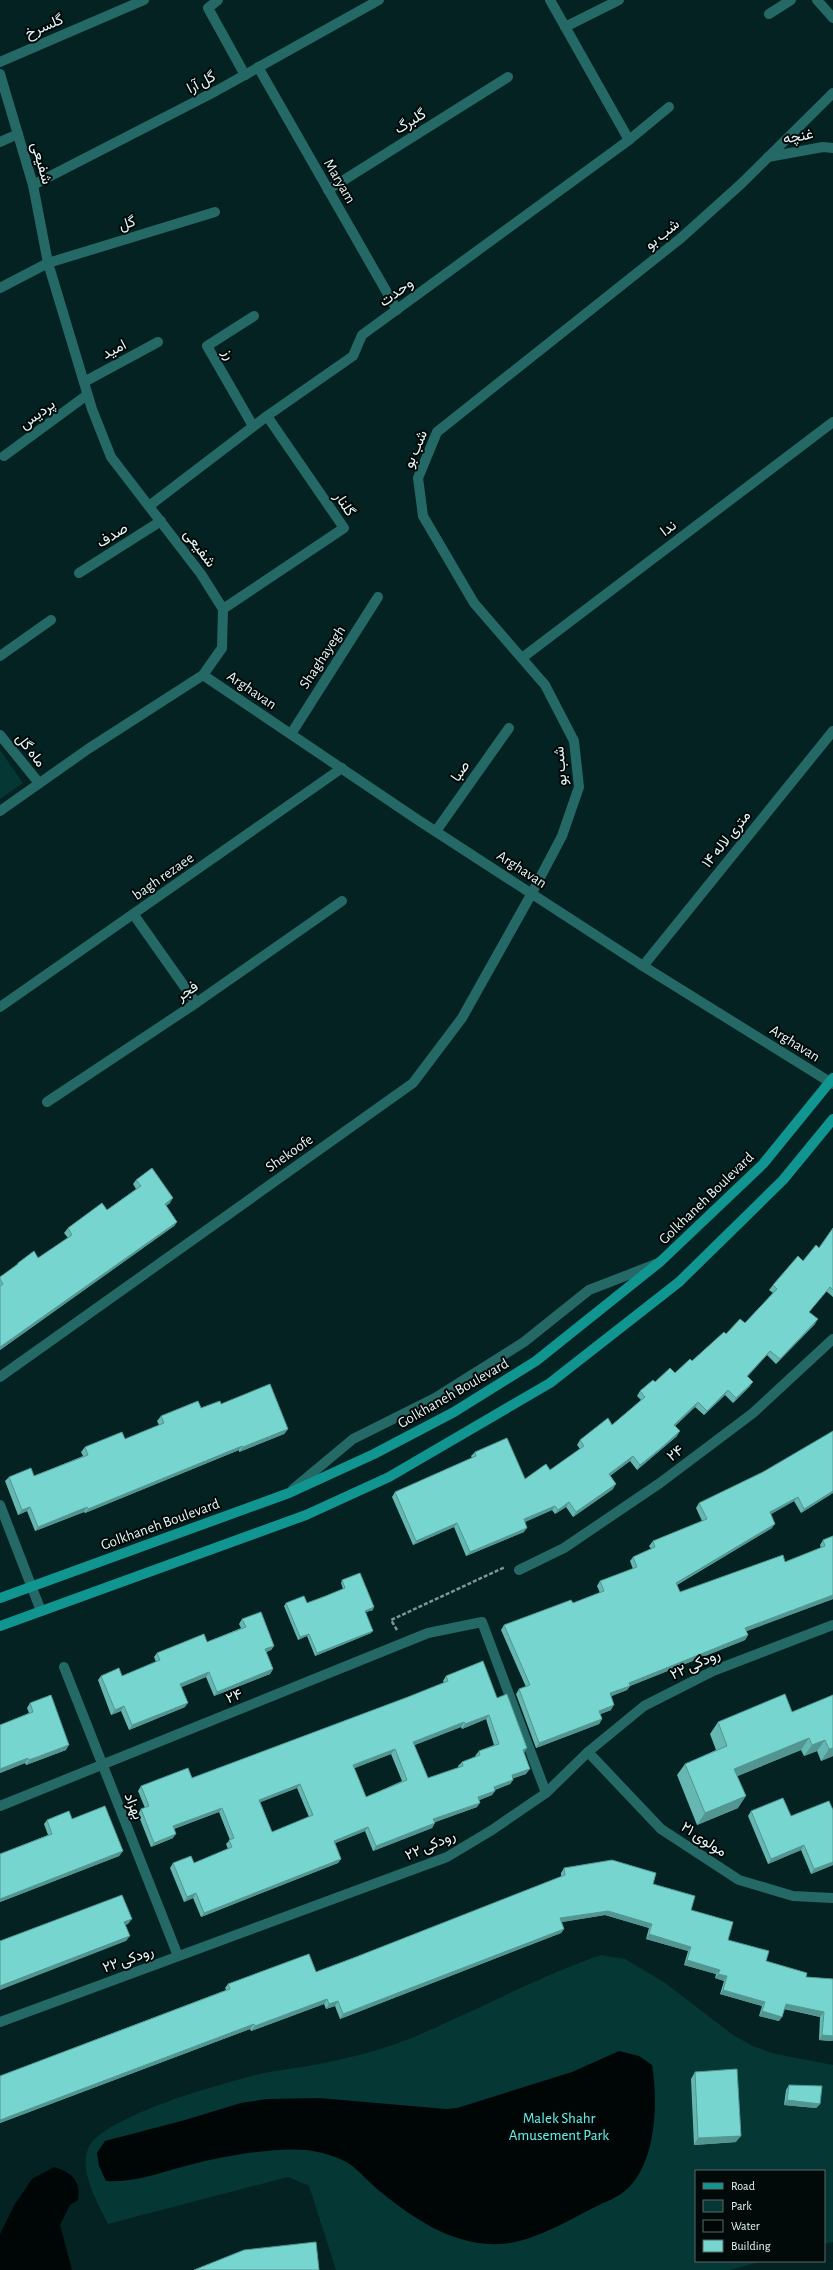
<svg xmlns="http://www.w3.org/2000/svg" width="833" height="2270" viewBox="0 0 833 2270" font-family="'Alegreya Sans',Vazirmatn,sans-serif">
<rect width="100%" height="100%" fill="#032221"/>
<g fill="#053735">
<polygon points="0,750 23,783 0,799"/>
<path d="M601,1955L625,1959L664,1982L733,2035L753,2046L776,2054L833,2065V2242L824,2244V2171H696V2261H763L730,2270H336L309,2186L288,2177L108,2224C98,2203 79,2173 88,2149C100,2116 230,2081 264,2073C280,2070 297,2068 314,2065C350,2058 387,2049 421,2034C481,2008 538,1977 601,1955Z"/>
</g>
<g fill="#000606">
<path d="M619,2051L639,2056L652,2065C658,2099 656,2152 635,2180C627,2192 614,2199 601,2204C575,2217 543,2236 515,2242C462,2253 415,2220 377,2189C368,2181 360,2172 351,2165C340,2157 319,2151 305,2150C276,2147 226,2156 197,2163C167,2170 138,2183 106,2181L99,2166L97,2153L105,2141L185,2120L241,2103L267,2099L319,2098L446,2109L457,2108L572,2072Z"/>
<path d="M54,2167C71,2172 82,2181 78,2200L70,2205L60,2225L72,2270H0V2234L15,2204L32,2179Z"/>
</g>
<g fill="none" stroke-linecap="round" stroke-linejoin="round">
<polyline stroke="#7e9695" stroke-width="2.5" stroke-dasharray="4 2" stroke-linecap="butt" points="397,1630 391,1620 505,1567"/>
<g stroke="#256966" stroke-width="10">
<polyline points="218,0 208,8 245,75"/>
<polyline points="550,0 629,140"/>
<polyline points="817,0 833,18"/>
<polyline points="769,14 791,0"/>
<polyline points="565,27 619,0"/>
<polyline points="0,62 144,0"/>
<polyline points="258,67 397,310"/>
<polyline points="0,74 33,185 48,263 92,409 111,457 201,574 223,609 222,648 203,675 88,749 0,811"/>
<polyline points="0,142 18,134"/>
<polyline points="768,157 823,147 833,148"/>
<polyline points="33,185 216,91 379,0"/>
<polyline points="328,190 508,77"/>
<polyline points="0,288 48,263 215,212"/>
<polyline points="84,382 158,342"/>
<polyline points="253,426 207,346 254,316"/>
<polyline points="4,456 87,395"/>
<polyline points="149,506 267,416 353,356 362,335 629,140 669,107"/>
<polyline points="79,573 161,521"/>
<polyline points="223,609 344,528 267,416"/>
<polyline points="0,656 51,620"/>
<polyline points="522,658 833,422"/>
<polyline points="291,734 378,597"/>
<polyline points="0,735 39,783"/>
<polyline points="436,831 509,728"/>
<polyline points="134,915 196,1003"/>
<polyline points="643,966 833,731"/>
<polyline points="0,1007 342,768"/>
<polyline points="47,1102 196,1003 342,901"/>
<polyline points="0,1377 413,1083 462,1018 532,893 562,836 579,787 574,741 545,685 474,603 423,516 418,478 437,432 681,238 741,184 833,93"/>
<polyline points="293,1489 353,1439 435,1398 524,1342 589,1290 656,1264"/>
<polyline points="0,1505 41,1611"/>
<polyline points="519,1570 564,1548 660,1483 753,1413 833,1339"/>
<polyline points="64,1667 178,1956"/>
<polyline points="588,1752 661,1829 739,1880 793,1896 833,1898"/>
<polyline points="0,1806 428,1633 482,1622 546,1793"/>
<polyline points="0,2022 447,1857 492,1830 546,1793 588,1752 644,1706 713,1671 833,1625"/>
</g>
<polyline stroke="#256966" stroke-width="10" points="203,675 418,820 643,966 833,1084"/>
<g stroke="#109590" stroke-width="10">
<polyline points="0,1598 289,1493 374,1454 454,1412 536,1361 661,1261 763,1164 833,1078"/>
<polyline points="0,1626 306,1515 389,1477 550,1383 679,1282 783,1180 833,1119"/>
</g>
</g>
<g fill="#66b7b2" fill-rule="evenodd">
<polygon points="136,1180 170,1203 166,1206 177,1222 174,1226 0,1350 0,1277 15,1267 18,1263 38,1258 68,1238 64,1233 68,1228 107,1210 136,1189 133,1184"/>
<polygon points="833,1228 833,1297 826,1291 809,1312 815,1324 776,1364 767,1355 748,1376 750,1386 733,1403 725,1395 704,1415 695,1407 675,1426 677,1436 637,1470 630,1461 610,1476 613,1489 573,1517 566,1507 555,1514 552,1510 525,1522 524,1532 466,1556 454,1527 413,1545 392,1497 395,1492 472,1458 471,1456 475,1452 525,1479 550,1470 580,1449 577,1445 580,1440 612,1425 641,1400 637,1396 640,1391 655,1382 675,1373 692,1361 726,1334 745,1323 773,1293 769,1290 773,1285 819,1248"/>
<polygon points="221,1404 288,1429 284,1434 239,1452 239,1450 85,1513 84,1512 35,1531 27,1511 18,1515 5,1481 9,1477 34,1476 83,1456 81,1452 85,1447 125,1439 159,1425 157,1421 161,1416"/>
<polygon points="833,1493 801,1513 794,1501 771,1514 772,1528 677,1585 680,1592 785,1562 821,1548 820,1545 823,1540 833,1536 833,1599 746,1631 748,1635 745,1640 630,1686 627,1690 611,1696 611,1710 600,1714 602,1719 599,1724 536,1748 516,1694 519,1689 526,1687 501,1630 504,1625 573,1603 600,1593 597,1586 600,1581 633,1569 630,1561 633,1557 651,1549 649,1546 653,1541 702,1521 696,1508 699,1503"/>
<polygon points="342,1580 373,1610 366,1612 371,1633 315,1656 307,1636 298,1640 284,1606 286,1603 307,1603 343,1589 341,1583"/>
<polygon points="242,1619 274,1646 271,1650 266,1652 273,1669 270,1674 214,1696 206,1677 181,1687 185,1707 129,1730 121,1711 111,1715 98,1680 101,1676 122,1676 156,1662 154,1657 157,1653 207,1642 241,1628 239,1624"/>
<path d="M446,1676L497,1698L524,1753L526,1774L513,1778V1780L510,1784L495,1790L492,1795L479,1800L477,1807L435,1822L432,1828L373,1851L365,1831L335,1843L341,1859L338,1863L201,1917L193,1898L184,1902L170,1868L173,1863H194L228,1849L226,1844L230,1840L219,1812L174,1829L173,1838L151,1847L138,1814L141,1809L145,1808L138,1791L141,1786L192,1778L408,1697L444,1683L443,1681ZM486,1719L494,1745L479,1751L475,1756L476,1757L462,1762L458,1766L459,1768L428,1778L414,1745L461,1727L462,1729ZM391,1754L402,1781L366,1797L354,1768ZM297,1788L309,1817L272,1832L260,1802Z"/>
<polygon points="833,1695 833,1756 821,1761 817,1751 804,1756 801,1750 737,1776 738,1808 697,1825 677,1775 685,1764 716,1750 710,1734 718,1722 792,1712"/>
<polygon points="30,1703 66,1750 26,1765 25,1763 0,1773 0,1725 29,1713 27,1708"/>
<polygon points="751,1811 791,1816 833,1865 811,1874 801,1850 768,1864 748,1816"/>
<polygon points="72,1819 123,1851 119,1856 0,1902 0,1854 48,1835 44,1824 47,1820"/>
<polygon points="564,1868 653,1884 691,1910 728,1940 766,1961 806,1977 833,1979 833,2040 832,2041 819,2040 820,2017 784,2009 779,2021 759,2016 762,2006 720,1994 724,1981 715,1978 716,1974 684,1965 688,1951 646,1939 649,1928 605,1915 561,1922 564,1929 561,1933 340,2019 335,2006 326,2009 324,2004 251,2031 250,2029 0,2123 0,2076 226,1990 225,1988 228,1984 316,1972 356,1957 561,1877 561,1873"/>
<polygon points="695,2072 736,2142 694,2145 691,2079"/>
<polygon points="789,2085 820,2104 816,2108 784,2105 786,2090"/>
</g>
<g fill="#539591">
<polygon points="173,1198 170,1203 162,1209 165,1204"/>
<polygon points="177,1222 174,1226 0,1350 0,1347"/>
<polygon points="818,1319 815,1324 776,1364 780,1359"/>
<polygon points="770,1351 767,1355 744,1380 747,1376"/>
<polygon points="753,1382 750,1386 733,1403 736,1398"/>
<polygon points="728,1390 725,1395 704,1415 707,1411"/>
<polygon points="698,1402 695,1407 671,1430 674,1425"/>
<polygon points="288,1429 284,1434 239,1452 243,1447"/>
<polygon points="680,1431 677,1436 637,1470 640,1465"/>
<polygon points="242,1446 239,1450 85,1513 88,1509"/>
<polygon points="633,1456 630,1461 605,1479 609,1474"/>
<polygon points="616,1484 613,1489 573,1517 576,1512"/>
<polygon points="833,1491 833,1493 801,1513 804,1509"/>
<polygon points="798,1497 794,1501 766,1517 770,1512"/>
<polygon points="569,1502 566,1507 555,1514 558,1510"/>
<polygon points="555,1506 552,1510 520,1524 524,1519"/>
<polygon points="30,1507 27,1511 18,1515 22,1510"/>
<polygon points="87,1507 84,1512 35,1531 38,1527"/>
<polygon points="457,1523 454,1527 413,1545 416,1541"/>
<polygon points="775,1524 772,1528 672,1587 676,1583"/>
<polygon points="527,1528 524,1532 466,1556 470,1552"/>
<polygon points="833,1595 833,1599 742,1633 745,1628"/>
<polygon points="374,1607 373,1610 363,1613 365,1611"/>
<polygon points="373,1631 371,1633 315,1656 317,1653"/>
<polygon points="309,1634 307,1636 298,1640 300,1637"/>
<polygon points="748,1635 745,1640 630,1686 627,1690 607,1698 610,1693 629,1683"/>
<polygon points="274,1646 271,1650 262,1654 265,1649"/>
<polygon points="273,1669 270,1674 214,1696 217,1692"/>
<polygon points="209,1672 206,1677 177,1689 180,1684"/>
<polygon points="188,1703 185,1707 129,1730 132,1725"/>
<polygon points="614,1705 611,1710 596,1716 599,1711"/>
<polygon points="124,1706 121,1711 111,1715 115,1710"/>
<polygon points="489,1715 486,1719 462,1729 465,1724"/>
<polygon points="602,1719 599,1724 536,1748 539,1743"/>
<polygon points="464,1722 461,1727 410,1747 413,1742"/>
<polygon points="809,1738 801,1750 726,1781 734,1769"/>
<polygon points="825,1740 817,1751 804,1756 812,1745"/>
<polygon points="69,1745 66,1750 26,1765 29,1760"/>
<polygon points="527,1748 524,1753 523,1750"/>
<polygon points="833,1748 833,1756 821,1761 829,1749"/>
<polygon points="395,1749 391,1754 350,1770 353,1765"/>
<polygon points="28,1758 25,1763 0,1773 0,1769"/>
<polygon points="530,1769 526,1774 509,1780 512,1775"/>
<polygon points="513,1780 510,1784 490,1791 494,1787"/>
<polygon points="300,1784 297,1788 256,1804 259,1800"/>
<polygon points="495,1791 492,1795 475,1802 478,1797"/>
<polygon points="746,1796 738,1808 697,1825 705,1813"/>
<polygon points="480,1803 477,1807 430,1824 433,1819"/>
<polygon points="222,1808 219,1812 170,1830 173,1826"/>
<polygon points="435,1823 432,1828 373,1851 376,1846"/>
<polygon points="368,1827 365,1831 331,1845 334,1841"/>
<polygon points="176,1834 173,1838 151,1847 154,1843"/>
<polygon points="804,1845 801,1850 768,1864 771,1859"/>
<polygon points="123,1851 119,1856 0,1902 0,1899"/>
<polygon points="341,1859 338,1863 201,1917 204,1913"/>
<polygon points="833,1862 833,1865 811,1874 814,1869"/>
<polygon points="196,1893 193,1898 184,1902 187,1897"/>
<polygon points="608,1911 652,1924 649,1928 605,1915 557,1923 560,1918"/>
<polygon points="132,1919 128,1924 121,1927 124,1922"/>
<polygon points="564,1929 561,1933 340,2019 343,2014"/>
<polygon points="649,1934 691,1947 688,1951 646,1939"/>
<polygon points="130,1936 126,1941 0,1990 0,1986"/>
<polygon points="687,1960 720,1970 716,1974 684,1965"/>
<polygon points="718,1974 727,1976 724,1981 715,1978"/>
<polygon points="723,1990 765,2002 762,2006 720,1994"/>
<polygon points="327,1999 324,2004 251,2031 255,2026"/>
<polygon points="338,2001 335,2006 326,2009 329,2004"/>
<polygon points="786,2004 824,2012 820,2017 783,2008"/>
<polygon points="762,2011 782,2017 779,2021 759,2016"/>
<polygon points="254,2024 250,2029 0,2123 0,2120"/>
<polygon points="822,2035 833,2036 833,2040 832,2041 819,2040"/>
<polygon points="787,2100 820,2104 816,2108 784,2105"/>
<polygon points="741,2136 736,2142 694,2145 698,2138"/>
</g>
<g fill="#77d5cf" stroke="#539591" fill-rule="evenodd">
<polygon points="152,1168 173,1198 165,1204 177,1222 0,1347 0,1286 3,1284 0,1279 0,1277 18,1264 18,1263 34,1251 38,1258 72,1235 68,1228 102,1203 107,1210 141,1186 136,1180"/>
<polygon points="833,1228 833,1290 830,1287 809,1312 818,1319 780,1359 770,1351 747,1376 753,1382 736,1398 728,1390 707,1411 698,1402 674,1425 680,1431 660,1449 640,1465 633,1456 609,1474 616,1484 576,1512 569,1502 558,1510 555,1506 524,1519 527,1528 470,1552 457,1523 416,1541 395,1492 476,1456 475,1452 507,1438 525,1479 546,1464 550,1470 584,1446 580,1440 608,1418 612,1425 645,1397 640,1391 653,1380 655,1382 670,1368 675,1373 690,1359 692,1361 724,1332 726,1334 740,1319 745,1323 777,1289 773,1285 798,1256 803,1261 816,1245 819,1248"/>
<polygon points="270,1384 288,1429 243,1447 242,1446 88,1509 87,1507 38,1527 30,1507 22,1510 9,1477 31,1468 34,1476 88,1455 85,1447 122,1432 125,1439 164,1423 161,1416 198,1401 201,1408 220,1401 221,1404"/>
<polygon points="833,1431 833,1491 804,1509 798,1497 770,1512 775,1524 676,1583 680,1592 783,1555 785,1562 825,1546 823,1540 833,1536 833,1595 745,1628 748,1635 629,1683 630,1686 610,1693 614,1705 599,1711 602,1719 539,1743 519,1689 530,1685 504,1625 571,1600 573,1603 604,1591 600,1581 637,1567 633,1557 655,1547 653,1541 707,1519 699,1503 763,1472"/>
<polygon points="360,1573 374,1607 365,1611 373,1631 317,1653 309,1634 300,1637 286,1603 304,1596 307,1603 326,1596 345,1588 342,1580"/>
<polygon points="261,1612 274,1646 265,1649 273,1669 217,1692 209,1672 180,1684 188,1703 132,1725 124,1706 115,1710 101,1676 119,1668 122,1676 160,1660 157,1653 204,1634 207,1642 246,1627 242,1619"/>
<path d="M483,1661L497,1698L507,1694L527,1748L523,1750L530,1769L512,1775L513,1780L494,1787L495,1791L478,1797L480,1803L433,1819L435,1823L376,1846L368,1827L334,1841L341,1859L204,1913L196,1893L187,1897L173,1863L191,1856L194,1863L232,1847L229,1840L234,1838L222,1808L173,1826L176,1834L154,1843L141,1809L149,1806L141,1786L188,1768L192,1778L408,1697L448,1681L446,1676ZM489,1715L499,1744L479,1751L480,1755L462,1762L463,1766L428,1778L413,1742L464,1722L465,1724ZM395,1749L407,1780L366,1797L353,1765ZM300,1784L313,1815L272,1832L259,1800Z"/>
<polygon points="785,1694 792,1712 833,1695 833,1748 829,1749 825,1740 812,1745 809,1738 734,1769 746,1796 705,1813 685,1764 727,1746 718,1722"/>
<polygon points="51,1695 69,1745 29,1760 28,1758 0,1769 0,1725 33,1712 30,1703"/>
<polygon points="783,1798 791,1816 829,1801 833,1810 833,1862 814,1869 804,1845 771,1859 751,1811"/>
<polygon points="105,1806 123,1851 0,1899 0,1854 52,1834 47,1820 69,1811 72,1819"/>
<polygon points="612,1860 656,1873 653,1884 695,1896 691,1910 733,1922 728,1940 769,1951 766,1961 807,1973 806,1977 833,1979 833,2036 822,2035 824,2012 786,2004 782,2017 762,2011 765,2002 723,1990 727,1976 718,1974 720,1970 687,1960 691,1947 649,1934 652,1924 608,1911 560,1918 564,1929 343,2014 338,2001 329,2004 327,1999 255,2026 254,2024 0,2120 0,2076 230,1989 228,1984 309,1954 316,1972 356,1957 565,1875 564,1868"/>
<polygon points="122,1895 132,1919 124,1922 130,1936 0,1986 0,1941"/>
<polygon points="737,2069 741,2136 698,2138 695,2072"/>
<polygon points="789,2085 822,2086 820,2104 787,2100"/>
<polygon points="316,2242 319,2270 194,2270 244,2250"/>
</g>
<g text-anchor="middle" stroke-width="4" stroke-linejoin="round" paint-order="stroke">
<g font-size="15" fill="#e5f6f5" stroke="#010909">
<text transform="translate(44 26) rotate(-23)" y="5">گلسرخ</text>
<text transform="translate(201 82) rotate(-28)" y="5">گل آرا</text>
<text transform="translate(410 121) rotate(-32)" y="5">گلبرگ</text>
<text transform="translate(798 136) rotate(-10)" y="5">غنچه</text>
<text transform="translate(42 163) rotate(74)" y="5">شفیعی</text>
<text transform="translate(340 181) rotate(60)" y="5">Maryam</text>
<text transform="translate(127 223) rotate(-17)" y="5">گل</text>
<text transform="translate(662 234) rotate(-39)" y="5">شب بو</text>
<text transform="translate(396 292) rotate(-36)" y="5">وحدت</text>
<text transform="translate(114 349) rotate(-28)" y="5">امید</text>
<text transform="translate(229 354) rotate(60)" y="5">رز</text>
<text transform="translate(37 414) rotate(-36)" y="5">پردیس</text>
<text transform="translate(415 449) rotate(-67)" y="5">شب بو</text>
<text transform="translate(345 504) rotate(57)" y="5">گلنار</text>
<text transform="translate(668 528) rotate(-37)" y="5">ندا</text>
<text transform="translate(112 535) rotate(-32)" y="5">صدف</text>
<text transform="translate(200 548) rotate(53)" y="5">شفیعی</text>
<text transform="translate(322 657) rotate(-57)" y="5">Shaghayegh</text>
<text transform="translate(252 690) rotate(34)" y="5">Arghavan</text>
<text transform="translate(31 750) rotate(52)" y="5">ماه گل</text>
<text transform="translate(560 766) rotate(-95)" y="5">شب بو</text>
<text transform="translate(460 771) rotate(-55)" y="5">صبا</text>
<text transform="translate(726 839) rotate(-51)" y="5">۱۴ متری لاله</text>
<text transform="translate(522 869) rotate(33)" y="5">Arghavan</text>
<text transform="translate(163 876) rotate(-35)" y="5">bagh rezaee</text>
<text transform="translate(187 991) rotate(-34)" y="5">فجر</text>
<text transform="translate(795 1043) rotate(32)" y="5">Arghavan</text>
<text transform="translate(289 1153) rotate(-35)" y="5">Shekoofe</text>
<text transform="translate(706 1198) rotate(-44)" y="5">Golkhaneh Boulevard</text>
<text transform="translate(453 1393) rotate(-30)" y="5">Golkhaneh Boulevard</text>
<text transform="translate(675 1453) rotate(-37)" y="5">۲۴</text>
<text transform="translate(160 1524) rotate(-20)" y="5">Golkhaneh Boulevard</text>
<text transform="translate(695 1664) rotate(-25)" y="5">رودکی ۲۲</text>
<text transform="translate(234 1696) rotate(-22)" y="5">۲۴</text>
<text transform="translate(134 1806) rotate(68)" y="5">بهزاد</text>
<text transform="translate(704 1839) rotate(33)" y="5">مولوی ۲۱</text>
<text transform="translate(430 1845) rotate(-24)" y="5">رودکی ۲۲</text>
<text transform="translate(128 1959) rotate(-20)" y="5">رودکی ۲۲</text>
</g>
<g font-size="15" fill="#69f2eb" stroke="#010909">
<text x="559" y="2123">Malek Shahr<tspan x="559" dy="17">Amusement Park</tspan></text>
</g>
</g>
<rect x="695" y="2170" width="130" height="92" fill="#010909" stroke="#5c6867"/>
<rect x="703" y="2183" width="20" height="6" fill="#109590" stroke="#5c6867"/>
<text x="731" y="2190" font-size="12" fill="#e5f6f5">Road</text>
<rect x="703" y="2200" width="20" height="12" fill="#053735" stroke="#5c6867"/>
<text x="731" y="2210" font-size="12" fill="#e5f6f5">Park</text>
<rect x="703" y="2220" width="20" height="12" fill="#000606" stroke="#5c6867"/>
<text x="731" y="2230" font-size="12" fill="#e5f6f5">Water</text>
<rect x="703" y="2240" width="20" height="12" fill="#77d5cf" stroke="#5c6867"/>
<text x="731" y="2250" font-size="12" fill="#e5f6f5">Building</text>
</svg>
